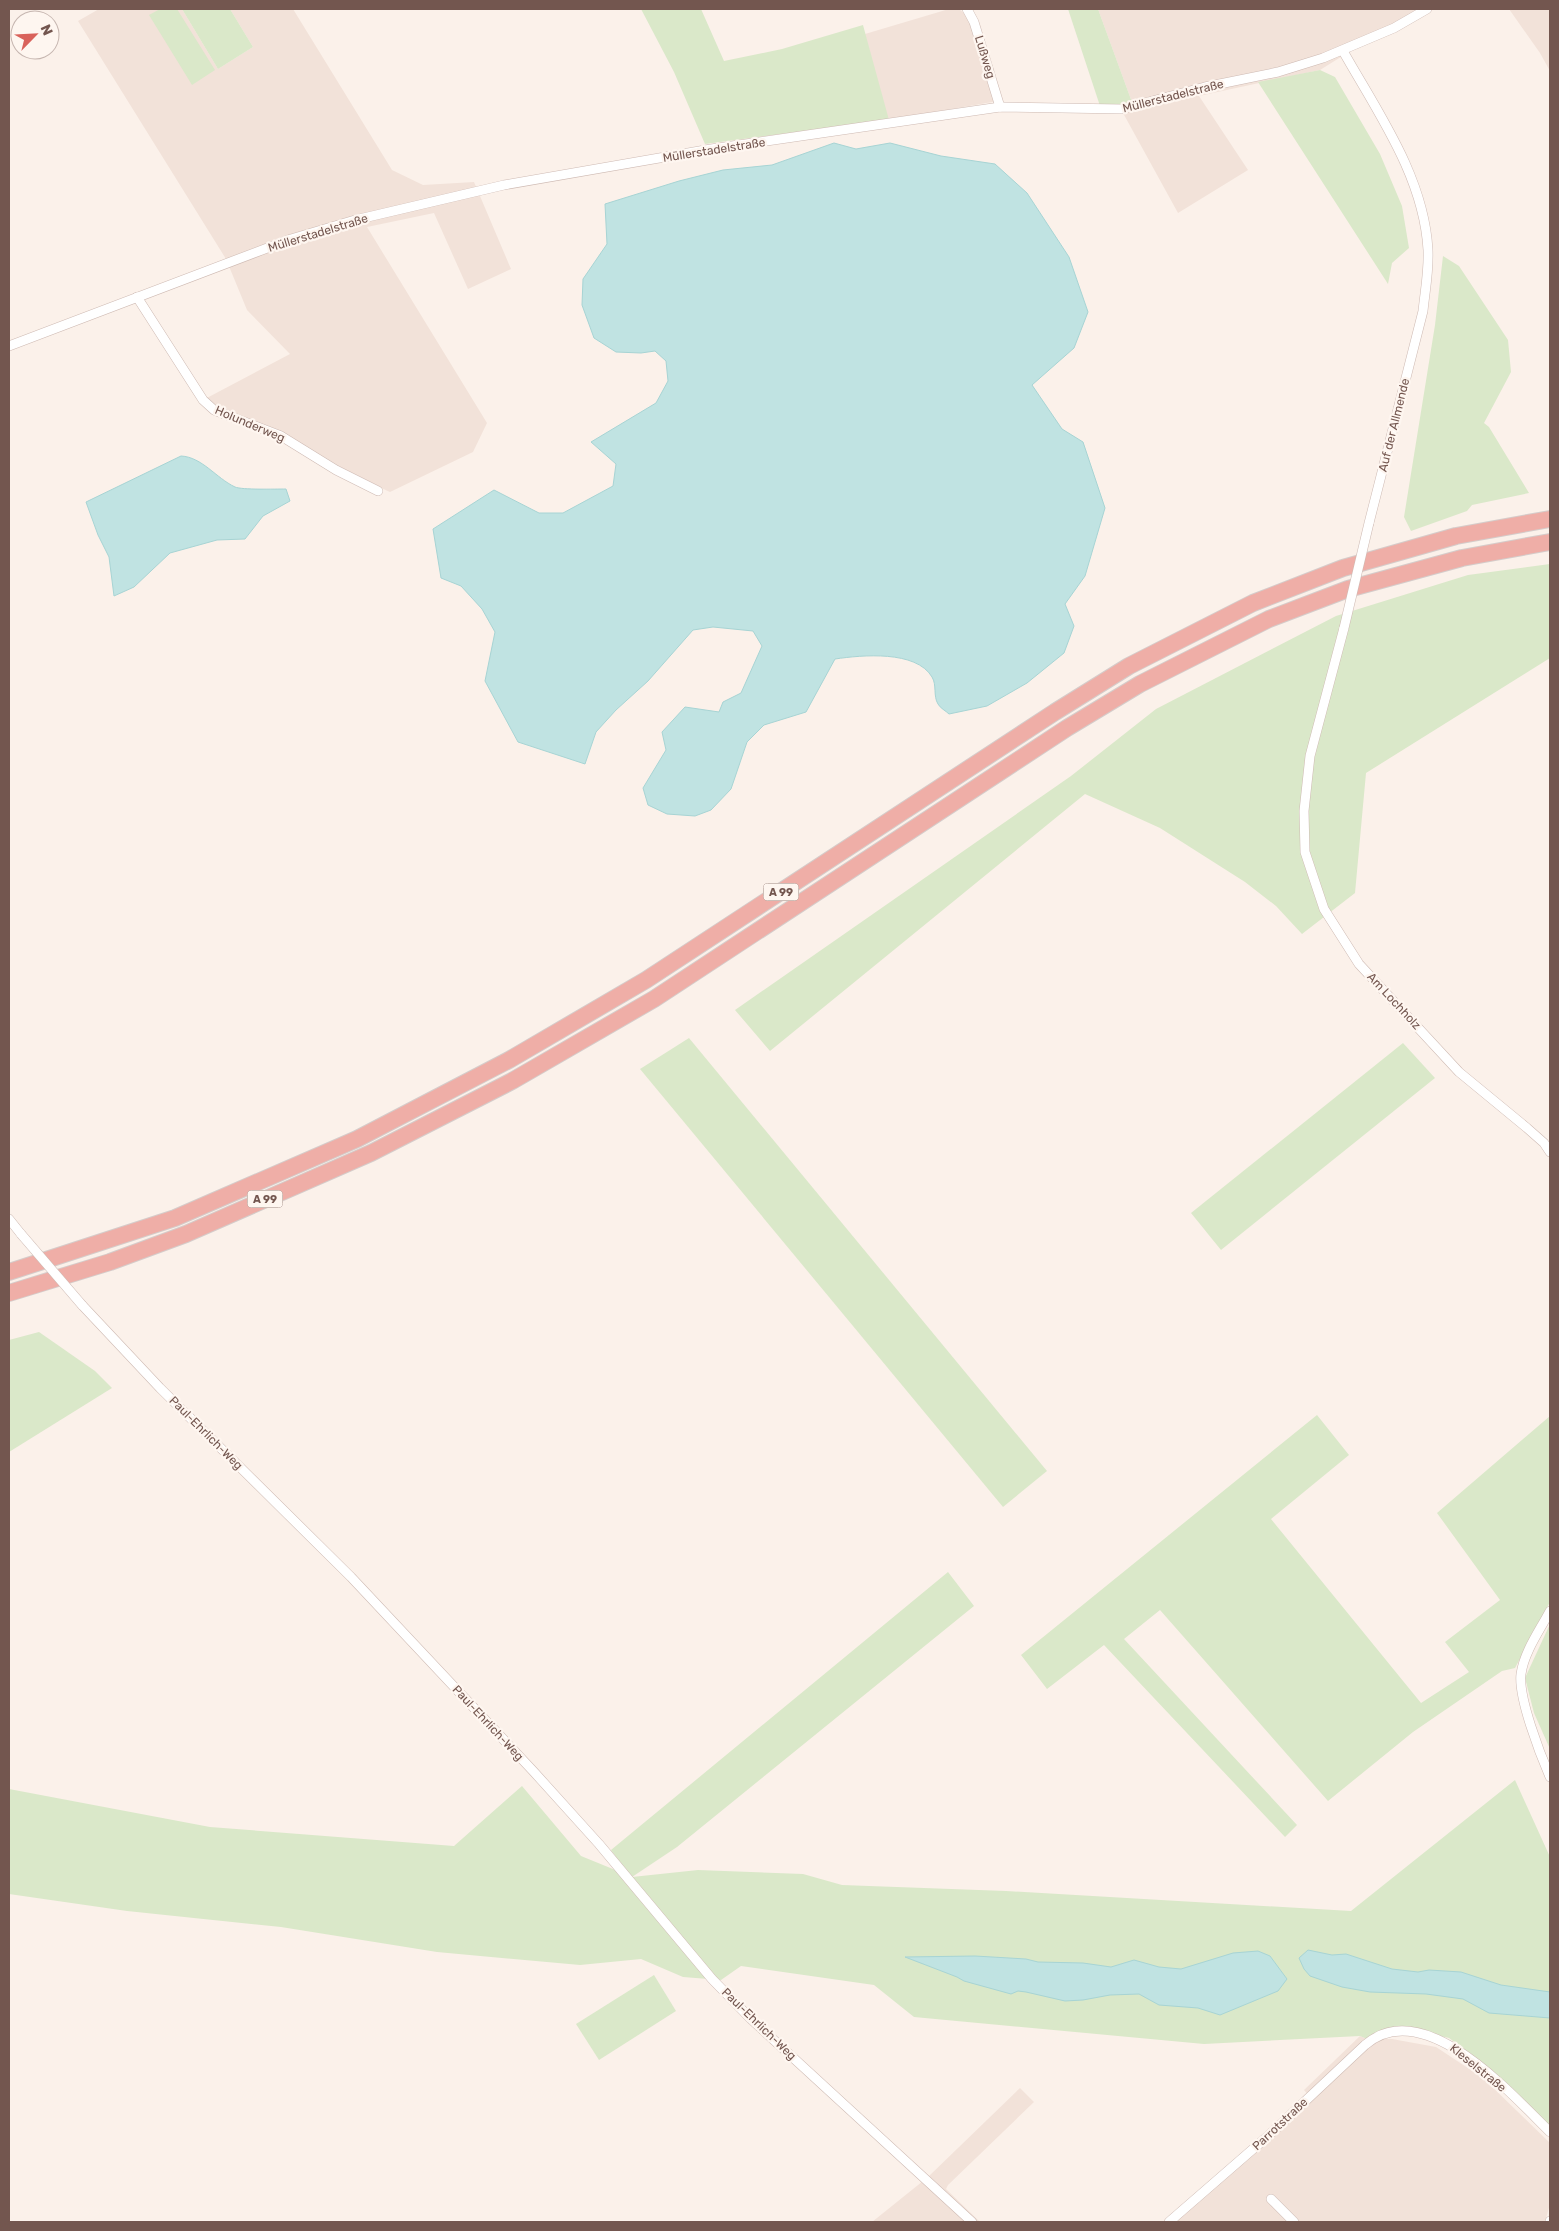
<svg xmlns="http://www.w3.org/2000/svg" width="1559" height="2231" viewBox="0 0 1559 2231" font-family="Rubik,sans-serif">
<rect width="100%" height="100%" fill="#fbf1ea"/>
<g fill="#f2e2d9">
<polygon points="99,9 182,9 218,69 253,47 230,9 293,9 392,170 423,185 474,182 511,269 468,289 434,213 367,227 487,423 473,452 390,492 355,476 286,434 230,413 203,400 290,354 247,310 226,259 78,21"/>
<polygon points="949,9 959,9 974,22 998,101 888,120 865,34"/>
<polygon points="1098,9 1418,9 1320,70 1199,96 1248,170 1178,213 1123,113 1133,105"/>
<polygon points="1509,9 1550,9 1550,71 1540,53"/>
<polygon points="1360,2036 1367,2039 1392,2039 1436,2047 1483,2078 1550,2143 1550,2204 1545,2222 1166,2222 1309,2096 1304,2090"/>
<polygon points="1020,2088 1034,2102 948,2185 946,2189 980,2222 872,2222 928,2177"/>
</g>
<g fill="#dae8c9">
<polygon points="160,9 177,9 215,70 192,85 149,15"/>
<polygon points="182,9 230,9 253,47 218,69"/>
<polygon points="641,9 701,9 724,61 782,49 863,25 889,120 705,144 674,72"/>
<polygon points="1068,9 1098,9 1133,105 1100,106"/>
<polygon points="1320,70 1335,77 1380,154 1402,206 1409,248 1392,263 1388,284 1258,82"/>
<polygon points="1443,256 1459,266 1508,340 1511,372 1484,423 1489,427 1529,493 1472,505 1467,511 1411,531 1404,517 1435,325"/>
<polygon points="1550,564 1550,658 1366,773 1355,893 1302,934 1276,906 1245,882 1160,828 1085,794 770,1051 735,1010 1071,776 1156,709 1336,616 1468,575"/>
<polygon points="689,1038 1047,1471 1003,1507 640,1069"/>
<polygon points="1403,1043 1435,1078 1221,1250 1191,1213"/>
<polygon points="39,1332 95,1371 112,1388 9,1452 9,1340"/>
<polygon points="1317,1415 1349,1455 1271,1519 1421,1703 1469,1672 1445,1642 1500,1600 1437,1513 1550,1416 1550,1602 1515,1668 1502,1671 1413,1732 1328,1801 1160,1610 1124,1639 1297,1825 1285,1837 1104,1645 1047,1689 1021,1655"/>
<polygon points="948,1572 974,1606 677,1847 632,1877 698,1870 803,1874 842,1885 1006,1891 1351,1911 1515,1780 1550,1857 1550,2128 1472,2055 1449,2038 1411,2029 1367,2039 1360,2036 1204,2044 914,2017 874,1985 741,1966 721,1980 683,1977 641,1959 580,1965 437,1952 281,1927 127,1911 9,1894 9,1789 210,1827 454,1846 522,1786 581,1856 630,1876 611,1850"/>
<polygon points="1550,1624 1550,1749 1534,1713 1525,1678"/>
<polygon points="654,1975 676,2011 599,2060 576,2024"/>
</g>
<g fill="#c0e3e2" stroke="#a7d4d4">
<path d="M834,143L856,149L890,143L941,156L995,164L1027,193L1069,257L1088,312L1074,348L1032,385L1062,429L1083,442L1105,508L1085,576L1065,604L1074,626L1064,653L1027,683L987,706L949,714C946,711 940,708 938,704C933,696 937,685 932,677C916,650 862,655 835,659L806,712L764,725L747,742L731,789L711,810L695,816L667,814L648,805L643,788L666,750L662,732L685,707L719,712L723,702L741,693L762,646L753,631L713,627L693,630L648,681L616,710L596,732L585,764L518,742L485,681L495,632L482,609L461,586L441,578L433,529L494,490L539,513H563L613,486L616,464L591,442L656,403L668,381L666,361L655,351L641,353L616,352L594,338L582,305L583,279L607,244L605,204L679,181L723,170L772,165Z"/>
<path d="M181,456C202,457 216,478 235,487C242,490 275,489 286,489L290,501L263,516L245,539L217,540L170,553L134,587L114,596L109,557L98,535L86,502Z"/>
<polygon points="1308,1950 1332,1955 1346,1954 1392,1969 1418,1972 1429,1970 1461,1972 1501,1985 1550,1992 1550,2018 1489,2013 1463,1999 1426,1994 1370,1992 1342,1987 1310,1976 1304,1969 1299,1958"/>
<polygon points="1258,1951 1270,1956 1287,1979 1278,1991 1220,2015 1198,2008 1159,2005 1139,1994 1110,1995 1083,2000 1065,2001 1026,1992 1018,1991 1011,1994 964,1981 957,1977 905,1957 975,1956 1026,1959 1038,1962 1083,1963 1111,1967 1134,1960 1159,1967 1181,1969 1233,1953"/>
</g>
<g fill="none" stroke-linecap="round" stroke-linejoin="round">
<defs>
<g id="minor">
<polyline points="967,9 974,22 1000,107"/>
<path d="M1343,51C1378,113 1424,177 1428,250C1429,271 1425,291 1423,311L1369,523"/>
<polyline points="137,297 203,400 214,410 281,436 336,470 378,491"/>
<polyline points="9,346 291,239 355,220 504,185 711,149 1000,107 1122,109 1205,87 1278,72 1323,58 1394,28 1427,9"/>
<polyline points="1344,628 1310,756 1304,811 1305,852 1324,909 1359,964 1459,1072 1527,1128 1544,1143 1550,1152"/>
<polyline points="9,1219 21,1234"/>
<polyline points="82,1305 160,1388 351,1577 534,1772 599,1844 712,1979 751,2019 972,2222"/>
<path d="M1550,1611C1540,1630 1524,1652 1521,1674C1518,1697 1540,1754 1550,1777"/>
<polyline points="1271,2199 1294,2222"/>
<path d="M1169,2222L1268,2136L1365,2045C1424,1994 1512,2095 1550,2132"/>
<polyline points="1550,2222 1550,2221"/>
</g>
<g id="motorway">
<polyline points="9,1272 175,1218 357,1139 509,1060 646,980 1055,712 1129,666 1253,603 1343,568 1456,536 1550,519"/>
<polyline points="9,1293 110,1262 186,1234 371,1153 512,1081 654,999 1067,728 1140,684 1269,619 1348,589 1462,558 1550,542"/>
</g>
</defs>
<use href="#minor" stroke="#cebab3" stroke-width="10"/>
<use href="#motorway" stroke="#d5ccca" stroke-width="18"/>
<use href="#minor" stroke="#fff" stroke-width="9"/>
<use href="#motorway" stroke="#efaea7" stroke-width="16"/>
<defs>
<g id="minor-bridge">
<polyline points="1344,628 1369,523"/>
<polyline points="21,1234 82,1305"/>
</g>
</defs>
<use href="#minor-bridge" stroke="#cebab3" stroke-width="10" stroke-linecap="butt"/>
<use href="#minor-bridge" stroke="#fff" stroke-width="9"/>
</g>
<g text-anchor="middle" stroke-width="4.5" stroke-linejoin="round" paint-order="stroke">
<g fill="#fef6f0" stroke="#9d867f" stroke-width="1">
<rect x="763.5" y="883.5" width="35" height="17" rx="4"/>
<rect x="247.5" y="1190.5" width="35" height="17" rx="4"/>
</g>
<g font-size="11" font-weight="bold" fill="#73564f">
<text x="781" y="896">A 99</text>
<text x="265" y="1203">A 99</text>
</g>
<g font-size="12" fill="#73564f" stroke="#fef6f0">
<text transform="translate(985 57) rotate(73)" y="4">Lußweg</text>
<text transform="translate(1173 96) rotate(-14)" y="4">Müllerstadelstraße</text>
<text transform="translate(714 150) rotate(-9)" y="4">Müllerstadelstraße</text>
<text transform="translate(318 233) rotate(-17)" y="4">Müllerstadelstraße</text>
<text transform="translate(250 424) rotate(23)" y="4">Holunderweg</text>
<text transform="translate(1394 425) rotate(-76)" y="4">Auf der Allmende</text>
<text transform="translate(1394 1001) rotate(47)" y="4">Am Lochholz</text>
<text transform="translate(206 1433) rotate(45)" y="4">Paul-Ehrlich-Weg</text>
<text transform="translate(488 1723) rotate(47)" y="4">Paul-Ehrlich-Weg</text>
<text transform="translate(759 2024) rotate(44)" y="4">Paul-Ehrlich-Weg</text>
<text transform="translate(1478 2068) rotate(39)" y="4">Kleselstraße</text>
<text transform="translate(1280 2124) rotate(-43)" y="4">Parrotstraße</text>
</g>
</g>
<rect width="1559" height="2231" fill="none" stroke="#73564f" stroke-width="20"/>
<g transform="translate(35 35) rotate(66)"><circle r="24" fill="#fef6f0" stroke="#c6b6b0"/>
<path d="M0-4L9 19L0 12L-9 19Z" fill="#d9625b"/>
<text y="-8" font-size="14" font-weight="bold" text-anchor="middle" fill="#73564f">N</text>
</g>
</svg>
